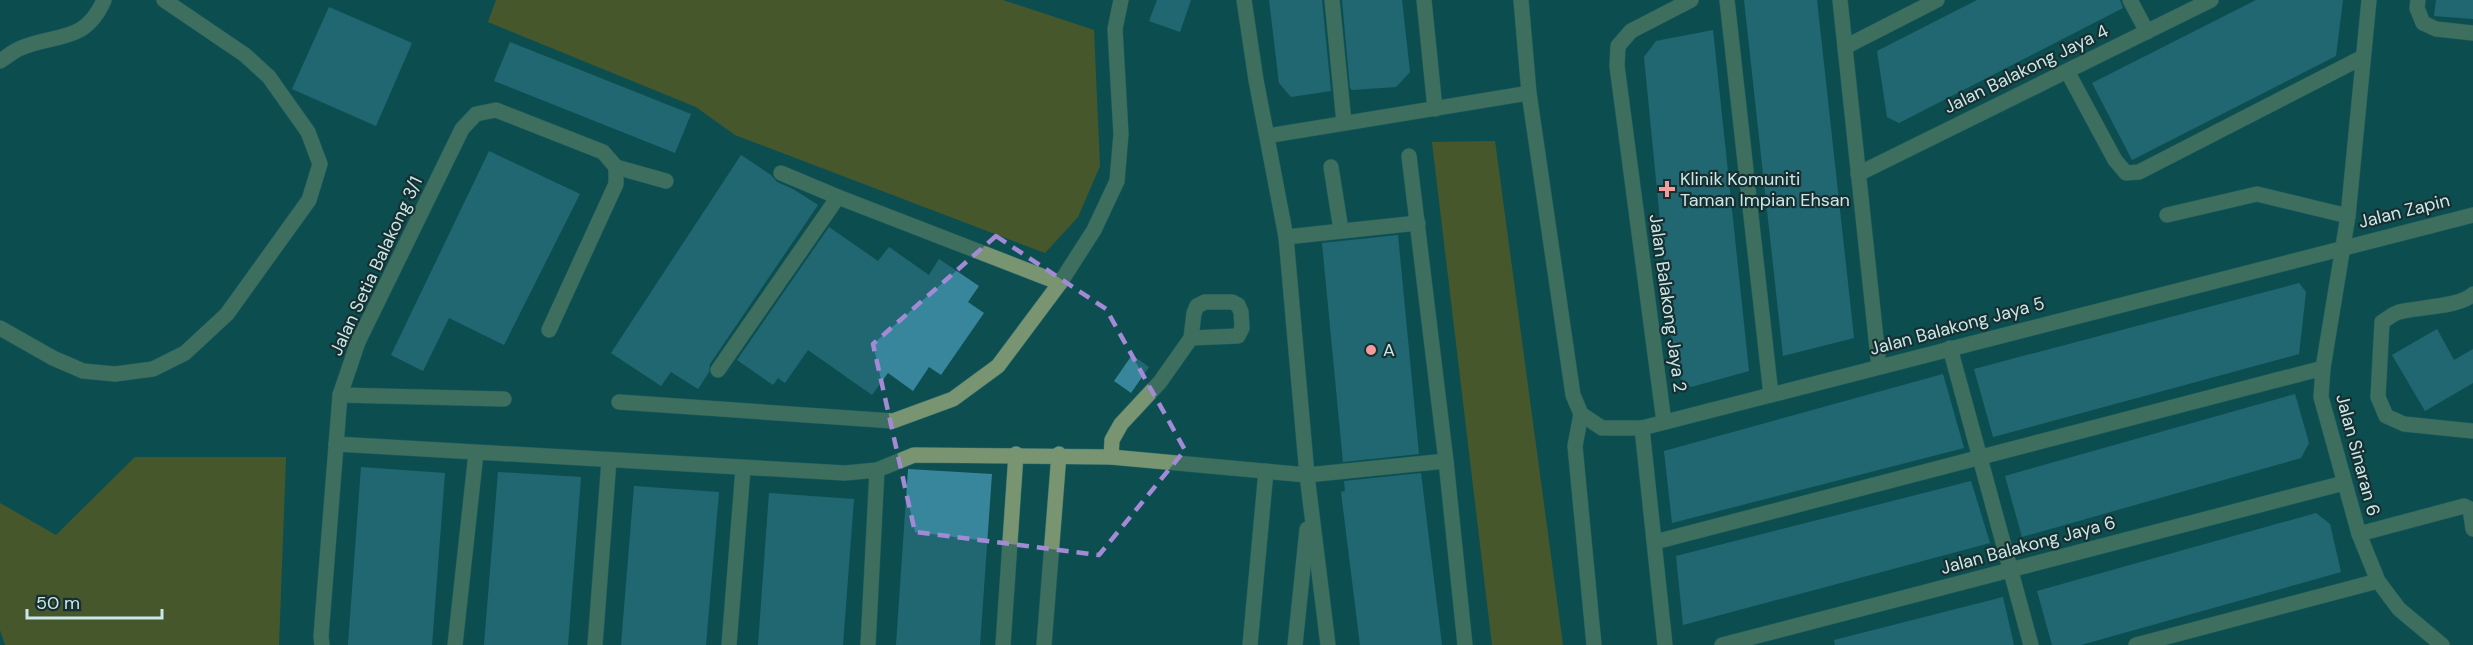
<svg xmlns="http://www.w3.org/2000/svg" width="2473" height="645" viewBox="0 0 2473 645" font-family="'DM Sans',sans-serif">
<rect width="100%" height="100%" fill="#0d4e51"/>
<g fill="#8d6301">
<polygon points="496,0 1003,0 1094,30 1100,166 1078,217 1045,253 735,135 696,107 488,22"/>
<polygon points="1495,141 1563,645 1492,645 1432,142"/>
<polygon points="135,457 286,457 279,645 5,645 0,630 0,503 56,535"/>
</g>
<g fill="#38869c">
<polygon points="1157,0 1191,0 1180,32 1149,21"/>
<polygon points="1269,0 1322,0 1331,91 1291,97 1279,83"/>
<polygon points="1342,0 1402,0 1410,72 1396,87 1352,90 1350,88"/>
<polygon points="1744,0 1817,0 1854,338 1783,356"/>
<polygon points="1977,0 2120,0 2123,8 1899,123 1887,117 1877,51"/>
<polygon points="2256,0 2343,0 2336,56 2132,160 2092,83"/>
<polygon points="2436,0 2473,0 2473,19 2434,16"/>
<polygon points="329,7 412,43 376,126 292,89"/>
<polygon points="1713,30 1749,371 1691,387 1675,374 1644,57 1656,41"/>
<polygon points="510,42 691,114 675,153 494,81"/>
<polygon points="489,151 580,194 504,345 449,318 423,371 391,355"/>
<polygon points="741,155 771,175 777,182 793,189 818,205 710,364 709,372 698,389 671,372 661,386 611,353"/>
<polygon points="829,227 878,261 889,247 929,275 939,259 979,286 968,302 984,313 941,375 929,367 913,391 888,373 872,395 808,350 785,383 778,378 773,385 737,360"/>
<polygon points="1398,235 1419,454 1343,462 1322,243"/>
<polygon points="2299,283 2306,292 2299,354 1993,437 1974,369"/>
<polygon points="2437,329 2454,360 2473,349 2473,383 2425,411 2392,355"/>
<polygon points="1132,355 1149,367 1131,393 1114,381"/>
<polygon points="1943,374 1964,448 1672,523 1664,451"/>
<polygon points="2295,394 2309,443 2301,458 2022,537 2005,476"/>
<polygon points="361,467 445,473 432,645 348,645"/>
<polygon points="908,469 992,474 980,645 896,645"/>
<polygon points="498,472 581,477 568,645 484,645"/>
<polygon points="1421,473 1442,645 1360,645 1341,492 1345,491 1344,481"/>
<polygon points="1971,481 1990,543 1683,625 1676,556"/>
<polygon points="634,486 719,492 706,645 621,645"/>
<polygon points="769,493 854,499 843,645 758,645"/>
<polygon points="2316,513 2330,524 2341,572 2081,645 2052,645 2037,591"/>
<polygon points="2003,597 2014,645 1835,645 1834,640"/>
</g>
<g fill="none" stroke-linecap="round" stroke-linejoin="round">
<defs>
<g id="minor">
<polyline points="1244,0 1256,80 1286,237 1307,475 1328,645"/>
<polyline points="1332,0 1344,123"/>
<polyline points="1424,0 1435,109"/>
<polyline points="1521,0 1529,93 1573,395 1581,414 1575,446 1594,645"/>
<polyline points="1727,0 1771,395"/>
<polyline points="1840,0 1879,367"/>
<polyline points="2130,0 2147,32"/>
<polyline points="2369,0 2348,216 2323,368 2321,397 2359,534 2378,581 2399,609 2442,645"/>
<polyline points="2418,0 2417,8 2423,23 2436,29 2473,33"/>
<polyline points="1845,47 1937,0"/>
<path d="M0,61C7,57 13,51 21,48C56,33 85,44 104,0"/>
<polyline points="2067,71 2115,160 2126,173 2139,172 2363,57"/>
<polyline points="1267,136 1529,93"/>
<polyline points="1409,156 1446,461 1465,645"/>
<polyline points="616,167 666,181"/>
<polyline points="1331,167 1341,230"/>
<polyline points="781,173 838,197 1060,283"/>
<polyline points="1858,174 2211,0"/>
<polyline points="2167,215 2257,194 2348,216"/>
<polyline points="1286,237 1418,223"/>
<path d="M2473,294C2461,307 2417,307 2399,312C2393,314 2388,318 2382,322L2378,397L2386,416L2404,424L2473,431"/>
<polyline points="0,328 53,358 83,371 115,374 153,369 185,353 227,314 309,200 320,164 308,132 269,77 245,55 164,0"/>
<polyline points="549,330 616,184 616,167"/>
<polyline points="1950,348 2031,645"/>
<polyline points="718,370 838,197"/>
<polyline points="340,395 504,399"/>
<polyline points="619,402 893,421 953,399 998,366 1060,283 1094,230 1117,181 1121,134 1115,29 1121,0"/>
<polyline points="1581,414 1602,428 1642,428 2473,215"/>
<polyline points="1664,422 1617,66 1618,46 1631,31 1691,0"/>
<polyline points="1642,428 1665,645"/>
<polyline points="336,444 845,473 877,470 914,455 1111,457 1307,475 1446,461"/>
<polyline points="1111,457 1112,440 1121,424 1160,382 1191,338 1194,313 1197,306 1205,302 1232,302 1238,305 1241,312 1242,328 1238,336 1191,338"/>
<polyline points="2359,534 2464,506 2470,509 2473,529"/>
<polyline points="1655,542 2323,368"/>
<polyline points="322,645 321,636 340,395 358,342 462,129 476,114 496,110 603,152 616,167"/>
<polyline points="455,645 476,453"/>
<polyline points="595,645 609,460"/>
<polyline points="729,645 743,469"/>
<polyline points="868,645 877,470"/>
<polyline points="1003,645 1016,454"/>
<polyline points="1044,645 1059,454"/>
<polyline points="1250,645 1266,471"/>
<polyline points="1295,645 1307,529"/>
<polyline points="1722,645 2344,483"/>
<polyline points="2136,645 2378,581"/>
</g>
</defs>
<use href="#minor" stroke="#336d6f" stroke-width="16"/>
<use href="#minor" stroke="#789470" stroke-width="15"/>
</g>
<path d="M0 0H2473V645H0ZM996,236L1106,309L1185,450L1099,555L915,532L873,344Z" fill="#0d4e51" fill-opacity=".55" fill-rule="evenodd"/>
<path fill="none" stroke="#a38ad4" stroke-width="4.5" stroke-dasharray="12 8" stroke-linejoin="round" d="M996,236L1106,309L1185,450L1099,555L915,532L873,344Z"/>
<g fill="#f59b9c" stroke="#172f30" stroke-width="2">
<path d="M1664 180h6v6h6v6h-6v6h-6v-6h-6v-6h6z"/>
<circle cx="1371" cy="350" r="6"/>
</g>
<g text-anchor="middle" stroke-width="4.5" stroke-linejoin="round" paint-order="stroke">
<g font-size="18" fill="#cbe8e9" stroke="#172f30">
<text transform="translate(2026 69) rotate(-26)" y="6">Jalan Balakong Jaya 4</text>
<text transform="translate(2404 211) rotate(-14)" y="6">Jalan Zapin</text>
<text transform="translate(376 266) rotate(-65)" y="6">Jalan Setia Balakong 3/1</text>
<text transform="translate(1668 303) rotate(82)" y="6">Jalan Balakong Jaya 2</text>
<text transform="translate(1957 326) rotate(-15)" y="6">Jalan Balakong Jaya 5</text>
<text transform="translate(2358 455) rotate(75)" y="6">Jalan Sinaran 6</text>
<text transform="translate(2028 545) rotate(-15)" y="6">Jalan Balakong Jaya 6</text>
</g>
<g font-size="18" fill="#cbe8e9" stroke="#172f30" text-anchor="start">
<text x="1680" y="185">Klinik Komuniti<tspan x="1680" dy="21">Taman Impian Ehsan</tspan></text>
<text x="1383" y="356">A</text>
</g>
</g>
<path d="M27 609v9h135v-9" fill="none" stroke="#cbe8e9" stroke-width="3"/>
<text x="36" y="609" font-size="18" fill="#cbe8e9" stroke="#172f30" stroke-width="4.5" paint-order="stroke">50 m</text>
</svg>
